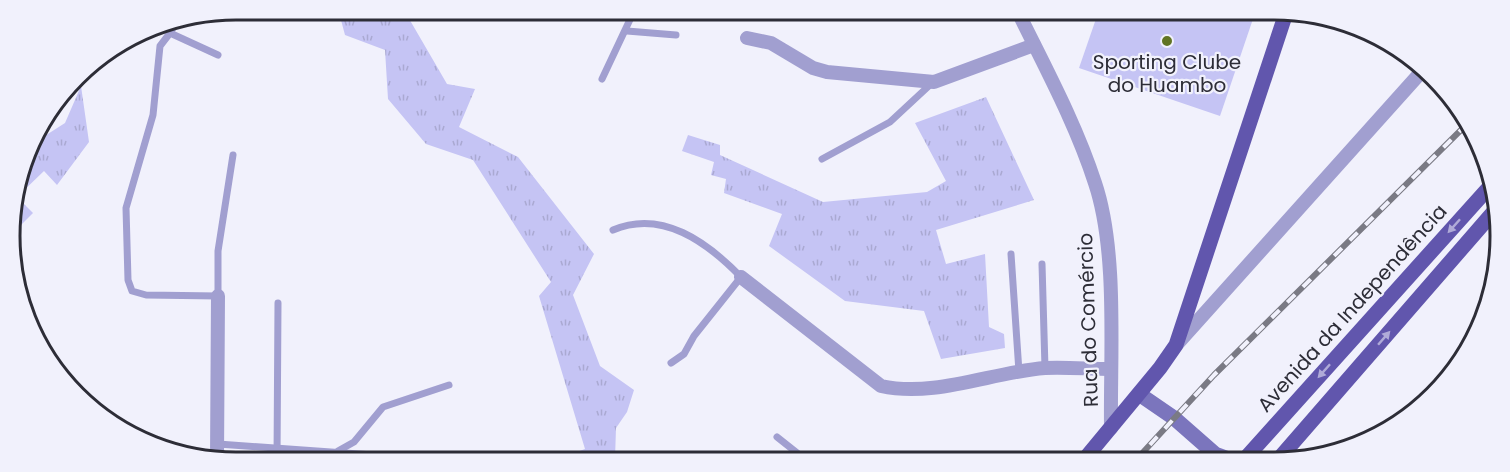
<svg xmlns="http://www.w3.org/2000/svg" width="1510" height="472" viewBox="0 0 1510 472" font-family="Poppins,sans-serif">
<defs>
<pattern id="grass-tufts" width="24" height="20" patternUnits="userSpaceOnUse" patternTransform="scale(1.5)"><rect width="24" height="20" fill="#c5c4f4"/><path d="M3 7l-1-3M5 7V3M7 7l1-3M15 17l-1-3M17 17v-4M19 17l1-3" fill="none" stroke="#aaa9d2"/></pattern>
</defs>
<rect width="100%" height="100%" fill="#f1f1fc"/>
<g fill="url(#grass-tufts)">
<polygon points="338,9 404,10 447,84 475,89 459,127 518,157 594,254 573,295 600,366 634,390 627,412 616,428 615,459 557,459 585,449 539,296 551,282 473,160 426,144 388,99 385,50 345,35"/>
<polygon points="84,69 81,86 89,142 57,185 44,171 17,197 33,213 13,233 11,207 29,146 65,123 81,86 78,76"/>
<polygon points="986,97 1034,200 936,230 946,264 985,254 989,327 1004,334 1005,348 941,359 924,311 845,301 769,246 782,214 724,193 726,179 711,175 714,162 682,151 688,135 720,145 720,155 823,202 927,192 946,181 915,123"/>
</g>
<polygon fill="#c5c4f4" points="1098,13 1255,13 1220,116 1079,68"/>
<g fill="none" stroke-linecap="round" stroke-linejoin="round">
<g stroke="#a19fd0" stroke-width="7">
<polyline points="627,31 676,35"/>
<polyline points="170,33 178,20"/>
<polyline points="218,55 170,33 160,46 153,115 126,208 128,280 132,291 146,295 218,296 218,251 233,155"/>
<polyline points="602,79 634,11"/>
<polyline points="822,159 890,122 932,83"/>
<path d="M613,230C662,209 707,242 741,277L694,336L684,354L671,363"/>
<polyline points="1011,254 1019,372"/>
<polyline points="1042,264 1045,368"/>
<polyline points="777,437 806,460"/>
<polyline points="218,444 429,459"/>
<polyline points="338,451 354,442 383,407 449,385"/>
<polyline points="277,459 278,303"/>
<polyline points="473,459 499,458"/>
</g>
<g stroke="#a19fd0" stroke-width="14">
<path d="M1018,12C1045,67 1076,124 1095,183C1118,251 1110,355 1111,428"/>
<polyline points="747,38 771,43 813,68 827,72 934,82 1034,45"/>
<path d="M741,277L881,386C935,398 992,372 1045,368C1067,367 1089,369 1110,369"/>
<polyline points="1178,343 1423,70"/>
<polyline points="217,459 218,296"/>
</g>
<polyline stroke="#7b75bd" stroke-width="15" points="1139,394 1174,418 1215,454 1234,461"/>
<g stroke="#6156ad" stroke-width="15">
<polyline points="1083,461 1160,368 1176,345 1286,13"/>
<polyline points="1243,461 1493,183"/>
<polyline points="1277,461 1497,208"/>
</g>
<defs>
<polyline id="rail" points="1135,461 1214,375 1468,123"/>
</defs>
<use href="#rail" stroke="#7a7a84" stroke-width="6"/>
<use href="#rail" stroke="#f1f1fc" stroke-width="4" stroke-dasharray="11" stroke-linecap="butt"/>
</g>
<defs><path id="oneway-solid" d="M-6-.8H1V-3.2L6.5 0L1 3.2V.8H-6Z" transform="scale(1.5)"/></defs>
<g fill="#b0abd8">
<use href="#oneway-solid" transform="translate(1454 226) rotate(132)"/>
<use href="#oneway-solid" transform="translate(1384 338) rotate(-49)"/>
<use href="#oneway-solid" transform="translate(1324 371) rotate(132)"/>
</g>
<circle fill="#617424" stroke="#f1f1fc" stroke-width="2" cx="1167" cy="41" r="6"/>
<g text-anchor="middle" stroke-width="4.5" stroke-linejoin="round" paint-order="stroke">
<g font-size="20" fill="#2d2d37" stroke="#f1f1fc">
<text x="1167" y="69">Sporting Clube<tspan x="1167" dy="23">do Huambo</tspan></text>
</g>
<g font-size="20" fill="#2d2d37" stroke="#f1f1fc">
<text transform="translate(1352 308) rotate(-48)" y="7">Avenida da Independência</text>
<text transform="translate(1088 320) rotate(-92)" y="7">Rua do Comércio</text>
</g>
</g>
<path d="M0 0H1510V472H0ZM236 20H1274A216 216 0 0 1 1490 236V236A216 216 0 0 1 1274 452H236A216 216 0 0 1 20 236V236A216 216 0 0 1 236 20Z" fill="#f1f1fc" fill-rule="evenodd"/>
<path fill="none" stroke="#2d2d37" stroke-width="3" d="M236 20H1274A216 216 0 0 1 1490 236V236A216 216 0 0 1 1274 452H236A216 216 0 0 1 20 236V236A216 216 0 0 1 236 20Z"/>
</svg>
